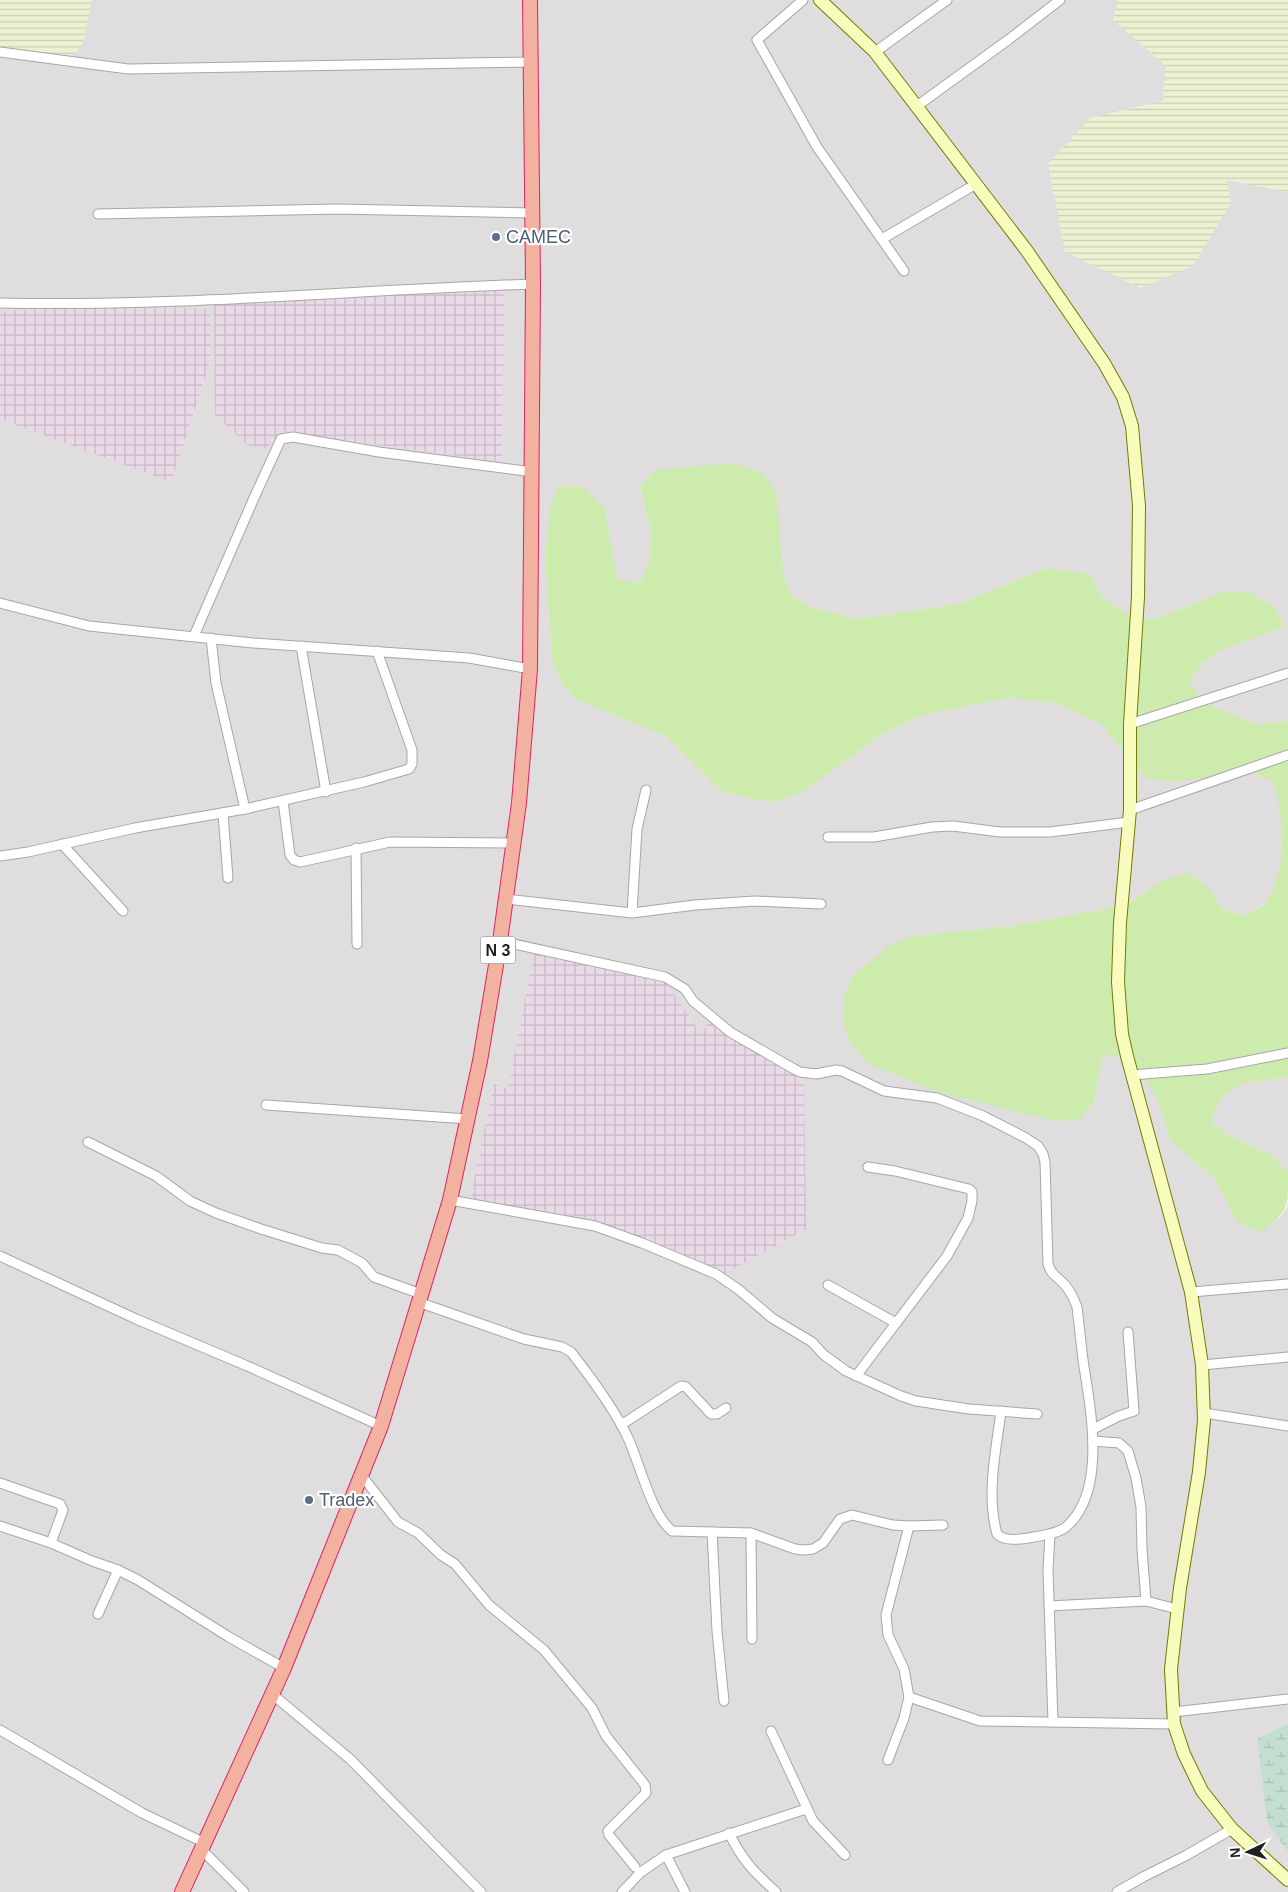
<svg xmlns="http://www.w3.org/2000/svg" width="1288" height="1892" viewBox="0 0 1288 1892" font-family="Helvetica,sans-serif">
<defs>
<pattern id="industrial-grid" width="8" height="8" patternUnits="userSpaceOnUse" patternTransform="scale(1.25)"><rect width="8" height="8" fill="#ead9e7"/><path d="M0 4h8M4 0v8" fill="none" stroke="#c8bac6"/></pattern>
<pattern id="farmland-rules" width="6" height="5" patternUnits="userSpaceOnUse" patternTransform="scale(1.25)"><rect width="6" height="5" fill="#eef0d2"/><path d="M0 2.5h6" fill="none" stroke="#ccceb4"/></pattern>
<pattern id="wetland-marsh" width="20" height="14" patternUnits="userSpaceOnUse" patternTransform="scale(1.25)"><rect width="20" height="14" fill="#c4dfd2"/><path d="M1 5h8M5 5V1M11 12h8M15 12V8" fill="none" stroke="#a8bfb4"/></pattern>
</defs>
<rect width="100%" height="100%" fill="#f1eee7"/>
<g fill="#dfdddd">
<polygon points="92,0 1118,0 1114,20 1166,66 1163,101 1090,118 1108,272 1141,288 1227,180 1288,192 1288,721 1256,724 1203,702 1188,684 1202,663 1221,650 1285,627 1225,591 1158,618 1133,618 1100,595 1090,574 1047,568 958,604 858,619 810,607 790,595 783,571 640,486 651,534 650,559 640,582 616,580 605,509 545,557 552,657 560,681 575,699 665,736 722,792 774,803 803,792 880,736 923,715 1008,698 1054,703 1100,723 1146,778 1252,772 1274,782 1287,832 1287,860 1280,884 1265,904 1244,916 1221,908 1208,887 1164,880 1123,906 1011,926 913,936 843,999 843,1023 852,1046 1094,1102 1103,1054 1132,1061 1156,1096 1171,1141 1215,1179 1237,1222 1280,1218 1288,1206 1288,1723 1257,1739 1267,1822 1288,1852 1288,1892 0,1892 0,53 83,43"/>
<polygon points="1288,1077 1288,1173 1274,1156 1230,1136 1211,1121 1221,1098 1241,1084"/>
</g>
<g fill="url(#industrial-grid)">
<polygon points="504,285 502,462 280,431 267,449 247,445 215,415 214,304"/>
<polygon points="115,305 210,309 211,359 171,482 0,419 0,313 6,311"/>
<polygon points="534,953 665,982 702,1035 708,1022 804,1077 806,1229 724,1274 690,1258 582,1217 470,1201 494,1084 508,1089"/>
</g>
<g fill="url(#farmland-rules)">
<polygon points="0,0 92,0 83,43 77,52 68,57 0,53"/>
<polygon points="1118,0 1288,0 1288,192 1227,180 1231,203 1193,266 1141,288 1065,252 1048,164 1090,118 1163,101 1166,66 1113,20"/>
</g>
<path fill="#ccebad" d="M731,463L761,472L776,491L783,571L790,595L810,607L858,619L958,604L1047,568L1090,574L1100,595L1133,618H1158L1225,591L1249,592L1274,606L1285,627L1221,650L1202,663L1189,683L1203,702L1256,724L1288,721V1077L1241,1084L1221,1098L1211,1121L1230,1136L1274,1156L1288,1173C1288,1210 1288,1211 1260,1232L1237,1222L1215,1179L1171,1141L1156,1096L1132,1061L1103,1054L1094,1102L1080,1120L1056,1121L938,1092L869,1064L852,1046L843,1023V999L852,977L890,945L913,936L1011,926L1123,906L1164,880L1189,873L1208,887L1221,908L1244,916C1251,912 1259,909 1265,904C1288,873 1284,821 1274,782L1252,772L1170,782L1146,778L1100,723L1054,703L1008,698L923,715L880,736L803,792L774,803L722,792L665,736L575,699L560,681L552,657L545,557L550,509L558,486L583,487L605,509L617,580L640,582L650,559L651,534L640,486L657,470Z"/>
<polygon fill="url(#wetland-marsh)" points="1288,1723 1288,1852 1267,1822 1257,1739"/>
<g fill="none" stroke-linecap="round" stroke-linejoin="round">
<defs>
<g id="minor">
<polyline points="803,0 757,40 817,147 904,271"/>
<polyline points="0,52 128,69 531,62"/>
<polyline points="875,52 947,0"/>
<polyline points="917,106 1008,40 1060,0"/>
<polyline points="98,214 338,209 532,213"/>
<polyline points="882,239 976,184"/>
<path d="M0,303C178,307 355,290 533,284"/>
<polyline points="0,603 89,626 253,643 469,658 530,669"/>
<polyline points="194,636 254,498 281,439 293,437 379,452 533,472"/>
<polyline points="211,638 216,683 245,809"/>
<polyline points="301,646 326,792"/>
<polyline points="1130,724 1288,673"/>
<polyline points="283,801 290,855 294,860 300,862 390,842 514,843"/>
<polyline points="1130,810 1288,755"/>
<polyline points="223,813 228,878"/>
<polyline points="828,837 874,837 932,827 953,826 1000,832 1050,832 1129,822"/>
<polyline points="62,844 123,911"/>
<polyline points="356,848 357,944"/>
<polyline points="0,856 28,852 135,828 245,809 364,782 409,769 412,764 412,750 377,651"/>
<polyline points="506,899 632,913 695,905 755,901 821,904"/>
<polyline points="632,913 637,829 646,790"/>
<path d="M500,941L665,977L685,989L693,1001L730,1032L794,1069L800,1072L816,1074L836,1070L842,1071L884,1091L937,1098L983,1116L1026,1138L1038,1146L1043,1154L1045,1162L1048,1264C1051,1275 1058,1277 1065,1285C1071,1292 1074,1299 1077,1307C1079,1324 1081,1342 1083,1360C1090,1407 1108,1491 1066,1527C1057,1534 1044,1535 1034,1537C1024,1539 1004,1542 997,1534C986,1494 996,1451 1001,1411"/>
<polyline points="1131,1075 1207,1069 1288,1053"/>
<polyline points="266,1105 468,1119"/>
<polyline points="88,1142 156,1176 190,1201 216,1213 261,1229 322,1248 338,1250 362,1263 374,1277 421,1294"/>
<polyline points="450,1200 595,1226 642,1243 716,1274 738,1289 772,1318 812,1342 824,1355 846,1371 901,1396 916,1401 969,1409 1037,1414"/>
<polyline points="0,1256 136,1319 245,1365 381,1426"/>
<polyline points="828,1285 896,1323"/>
<polyline points="1191,1292 1288,1284"/>
<path d="M418,1302L524,1339L562,1347L571,1352C589,1375 616,1412 628,1438C640,1464 651,1514 672,1531L751,1533L795,1549L804,1550L813,1549L823,1543L840,1519L852,1515L893,1525L909,1526L943,1525"/>
<polyline points="1202,1365 1288,1357"/>
<polyline points="856,1376 947,1256 968,1218 972,1201 972,1192 969,1189 895,1171 868,1167"/>
<polyline points="1204,1413 1288,1426"/>
<polyline points="621,1425 681,1386 686,1387 711,1414 717,1414 726,1408"/>
<polyline points="1093,1429 1119,1416 1134,1411 1128,1332"/>
<polyline points="1093,1441 1119,1443 1128,1451 1136,1478 1141,1507 1142,1549 1146,1601"/>
<polyline points="362,1476 398,1522 418,1533 441,1555 455,1564 489,1605 544,1650 592,1708 606,1736 645,1785 646,1793 608,1831 609,1835 635,1867"/>
<polyline points="0,1483 60,1504 63,1510 51,1543"/>
<polyline points="0,1526 51,1543 92,1561 118,1570 138,1580 229,1637 284,1668"/>
<polyline points="712,1532 717,1631 724,1701"/>
<polyline points="751,1533 752,1639"/>
<polyline points="1050,1534 1048,1570 1053,1722"/>
<polyline points="1049,1606 1146,1601 1177,1609"/>
<polyline points="98,1614 118,1570"/>
<polyline points="272,1694 350,1759 481,1892"/>
<polyline points="909,1697 980,1721 1174,1724"/>
<polyline points="1174,1712 1288,1699"/>
<polyline points="0,1730 142,1813 205,1843"/>
<polyline points="771,1731 813,1821 845,1855"/>
<polyline points="888,1760 904,1718 909,1697 904,1669 888,1635 886,1615 909,1526"/>
<path d="M729,1833C742,1860 754,1872 776,1892"/>
<polyline points="202,1850 244,1892"/>
<polyline points="666,1855 685,1892"/>
<polyline points="622,1892 641,1872 666,1855 806,1809"/>
<polyline points="1117,1892 1143,1877 1187,1855 1232,1829"/>
</g>
<polyline id="secondary" points="820,0 875,52 1027,251 1104,363 1123,397 1132,426 1139,506 1138,597 1130,724 1130,810 1120,923 1118,982 1122,1034 1127,1056 1191,1292 1202,1365 1204,1420 1199,1472 1180,1588 1171,1669 1174,1724 1184,1754 1202,1791 1232,1829 1288,1880"/>
<polyline id="trunk" points="182,1892 284,1668 381,1426 450,1200 480,1061 500,941 519,803 530,669 533,284 530,0"/>
</defs>
<use href="#minor" stroke="#a7a7a7" stroke-width="11"/>
<use href="#secondary" stroke="#707c03" stroke-width="14"/>
<use href="#trunk" stroke="#df2465" stroke-width="16"/>
<use href="#minor" stroke="#fff" stroke-width="9"/>
<use href="#secondary" stroke="#f8fbbb" stroke-width="12"/>
<use href="#trunk" stroke="#f3b1a0" stroke-width="14"/>
</g>
<g fill="#5c6f8a" stroke="#fff" stroke-width="2">
<circle cx="496" cy="237" r="5"/>
<circle cx="309" cy="1500" r="5"/>
</g>
<g text-anchor="middle" stroke-width="4.5" stroke-linejoin="round" paint-order="stroke">
<rect fill="#fff" stroke="#636363" stroke-width="1" x="480.5" y="936.5" width="35" height="27" rx="4"/>
<g font-size="16" font-weight="bold" fill="#202020">
<text x="498" y="956">N 3</text>
</g>
<g font-size="18" fill="#4e5e75" stroke="#fff" text-anchor="start">
<text x="506" y="243">CAMEC</text>
<text x="319" y="1506">Tradex</text>
</g>
</g>
<g transform="translate(1248 1852) rotate(266)" stroke="#ffffff" stroke-width="4" paint-order="stroke">
<path d="M0-4L9 19L0 12L-9 19Z" fill="#202020"/>
<text y="-8" font-size="14" font-weight="bold" text-anchor="middle" fill="#202020">N</text>
</g>
</svg>
